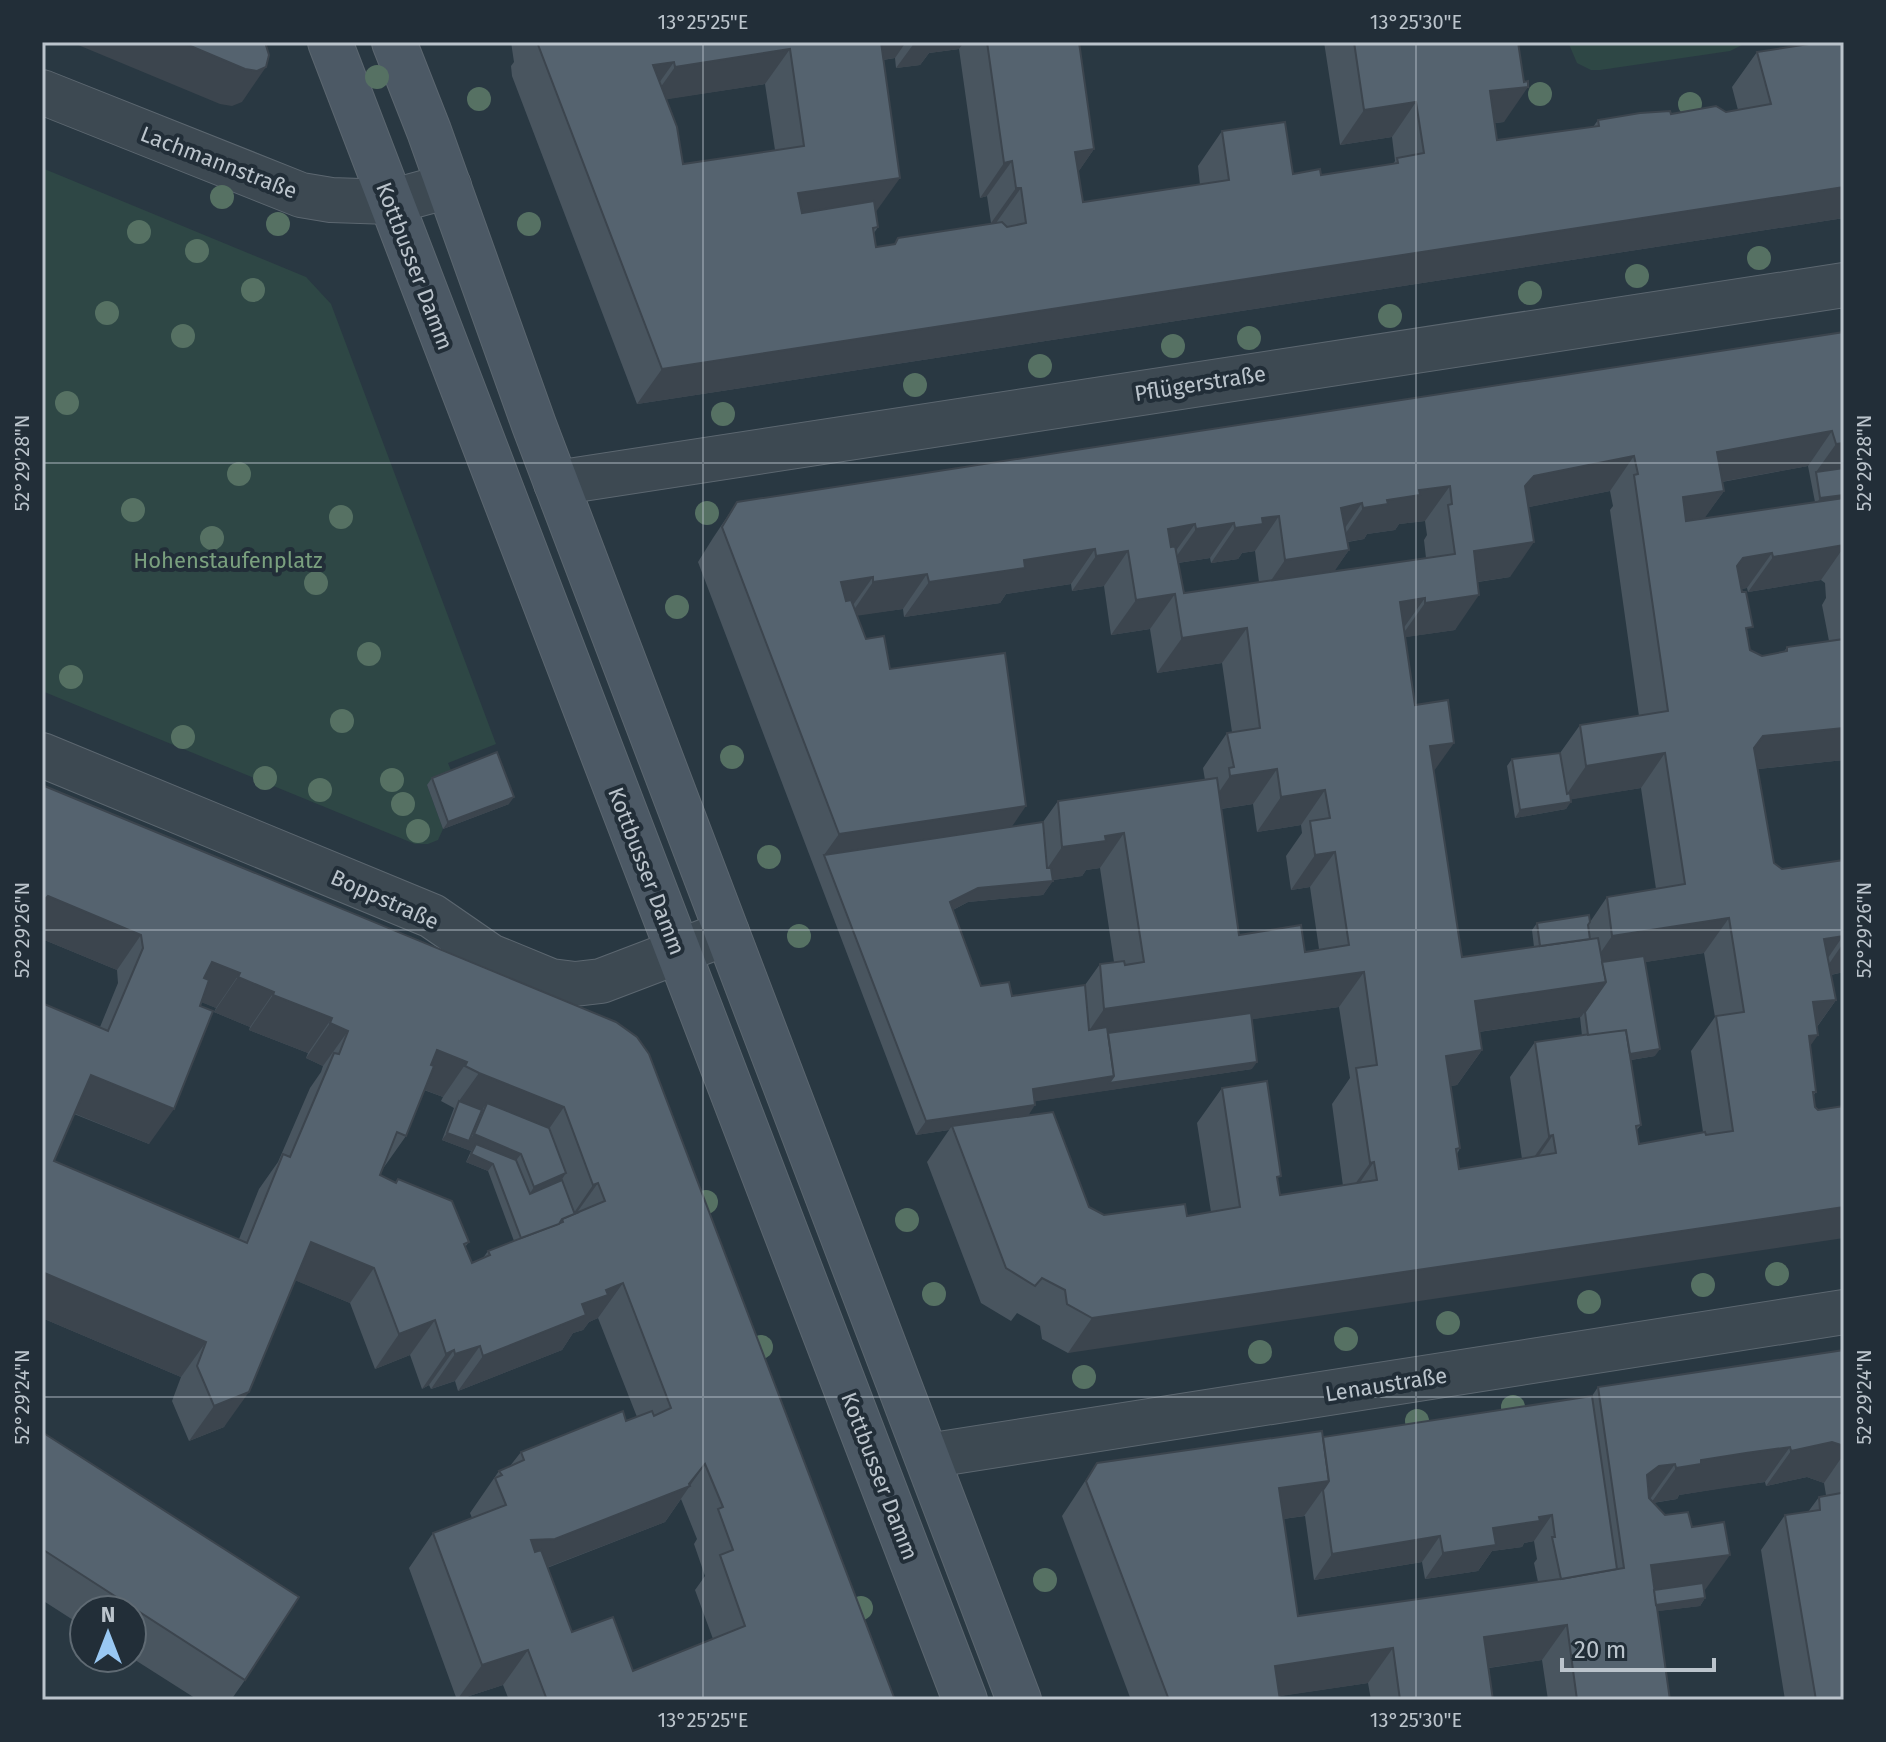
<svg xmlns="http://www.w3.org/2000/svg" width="1886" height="1742" viewBox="0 0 1886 1742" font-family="'Fira Sans',sans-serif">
<rect width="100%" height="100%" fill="#293842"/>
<g fill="#2e4745">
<polygon points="1568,42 1748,42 1730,51 1600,70 1591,70 1577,63"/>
<polygon points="42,168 306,277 331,304 496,744 448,763 453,775 427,785 443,829 438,840 428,844 415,844 42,691"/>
</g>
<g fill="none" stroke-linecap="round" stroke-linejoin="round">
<defs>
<g id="minor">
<polyline points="42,92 301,195 331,200 390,202 449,186"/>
<polyline points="556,483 1844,285"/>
<polyline points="42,755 432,916 490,956 551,981 575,984 601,981 727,933"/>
<polyline points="927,1456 1844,1312"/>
</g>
<g id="secondary">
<polyline points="330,42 965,1700"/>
<polyline points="394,42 429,131 534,425 1019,1700"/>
</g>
</defs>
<use href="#minor" stroke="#5c6770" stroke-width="46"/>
<use href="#secondary" stroke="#5c6770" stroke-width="46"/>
<use href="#minor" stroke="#3d4952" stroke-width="44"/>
<use href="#secondary" stroke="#4c5965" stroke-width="44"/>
</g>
<g fill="#567163">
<circle cx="377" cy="77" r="12"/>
<circle cx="1540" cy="94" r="12"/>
<circle cx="479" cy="99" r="12"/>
<circle cx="1690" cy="104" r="12"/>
<circle cx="222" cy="197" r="12"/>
<circle cx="278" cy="224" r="12"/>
<circle cx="529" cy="224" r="12"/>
<circle cx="139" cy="232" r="12"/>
<circle cx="197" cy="251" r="12"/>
<circle cx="1759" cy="258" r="12"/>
<circle cx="1637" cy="276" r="12"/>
<circle cx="253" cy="290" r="12"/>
<circle cx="1530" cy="293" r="12"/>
<circle cx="107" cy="313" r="12"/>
<circle cx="1390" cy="316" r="12"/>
<circle cx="183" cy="336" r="12"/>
<circle cx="1249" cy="338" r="12"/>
<circle cx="1173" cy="346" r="12"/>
<circle cx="1040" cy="366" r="12"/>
<circle cx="915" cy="385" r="12"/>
<circle cx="67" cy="403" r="12"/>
<circle cx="723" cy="414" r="12"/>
<circle cx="239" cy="474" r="12"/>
<circle cx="133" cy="510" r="12"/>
<circle cx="707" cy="513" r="12"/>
<circle cx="341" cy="517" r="12"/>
<circle cx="212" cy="538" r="12"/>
<circle cx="316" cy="583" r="12"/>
<circle cx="677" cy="607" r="12"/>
<circle cx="369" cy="654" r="12"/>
<circle cx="71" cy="677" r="12"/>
<circle cx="342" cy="721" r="12"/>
<circle cx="183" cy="737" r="12"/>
<circle cx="732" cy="757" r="12"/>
<circle cx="265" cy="778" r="12"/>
<circle cx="392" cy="780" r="12"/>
<circle cx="320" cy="790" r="12"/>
<circle cx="403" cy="804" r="12"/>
<circle cx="418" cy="831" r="12"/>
<circle cx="769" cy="857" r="12"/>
<circle cx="799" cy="936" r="12"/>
<circle cx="706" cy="1202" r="12"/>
<circle cx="907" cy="1220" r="12"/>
<circle cx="1777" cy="1274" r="12"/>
<circle cx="1703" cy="1285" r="12"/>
<circle cx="934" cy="1294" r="12"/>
<circle cx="1589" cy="1302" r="12"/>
<circle cx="1448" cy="1323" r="12"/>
<circle cx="1346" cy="1339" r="12"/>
<circle cx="761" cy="1347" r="12"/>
<circle cx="1260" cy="1352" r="12"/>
<circle cx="1084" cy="1377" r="12"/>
<circle cx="1513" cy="1407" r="12"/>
<circle cx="1417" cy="1421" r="12"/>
<circle cx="1045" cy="1580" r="12"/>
<circle cx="861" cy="1608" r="12"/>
</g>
<g fill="#49555f" fill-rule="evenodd">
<path d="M511,42H1079L1094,149L1078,172L1083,202L1200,185L1198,166L1222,131L1293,174L1321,175L1393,164L1395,161L1392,137L1340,145L1324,42H1518L1504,122L1495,123L1497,140L1593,127L1598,120L1671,114L1726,112L1738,110L1732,87L1757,52L1844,42V218L637,404L512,76L511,66L514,62ZM959,49L980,198L987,196L991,223H996L894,244L876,247L874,233L878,227L876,213L883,60L895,58L896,68L920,65L929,53ZM765,84L775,150L683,164L666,99Z"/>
<path d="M1844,332V760L1758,769L1774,863L1782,869L1844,860V972L1831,975L1836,1000L1817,1027L1810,1046L1816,1092L1813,1096L1815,1107L1068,1353L1042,1339L1040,1326L1017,1313L1011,1321L981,1303L927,1162L949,1130L916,1135L698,562L713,538L737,502ZM1808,466L1815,502L1704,518L1724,491L1722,482ZM1610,491L1613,506L1610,510L1639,716L1580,725L1560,753L1512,759L1507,766L1515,818L1566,809L1571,799L1641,788L1656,889L1607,897L1590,922L1537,923L1532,930L1534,947L1462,957L1434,771L1415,705L1405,637L1455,630L1478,582L1510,577L1529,507ZM1425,521L1427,535L1424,540L1426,558L1334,571L1349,550L1348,542L1364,539L1367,534L1395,530L1399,524ZM1255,551L1259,582L1184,593L1178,563L1210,558L1211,563L1238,559L1242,553ZM1821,580L1825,583L1826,598L1822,605L1829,641L1787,647L1784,652L1762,656L1750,650L1741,589L1747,588L1748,592ZM1071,584L1072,591L1104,586L1111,635L1150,629L1157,673L1222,663L1232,732L1227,733L1203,768L1205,780L1058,801L1043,822L1012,827L866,639L857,615L903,609L904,617L1000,603L1006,594ZM1253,804L1257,832L1301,825L1302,833L1286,856L1291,890L1310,887L1319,949L1305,952L1239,935L1221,809ZM1100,868L1114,962L1100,964L1085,985L1012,996L981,986L953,910L968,902L1043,895L1053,880L1082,876L1086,870ZM1704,953L1715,1017L1691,1051L1703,1132L1639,1144L1636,1131L1641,1125L1631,1060L1655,1056L1645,962ZM1339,1007L1350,1078L1332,1104L1343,1186L1280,1195L1278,1181L1222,1088L1197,1123L1211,1212L1187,1216L1104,1215L1089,1207L1028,1116L1035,1101L1252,1069V1019ZM1580,1017L1582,1036L1535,1042L1510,1077L1522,1159L1459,1169L1457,1154L1460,1148L1451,1086L1457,1085L1482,1050L1479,1032Z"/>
<polygon points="432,778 509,804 443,829 427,785"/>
<path d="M42,785L616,1022L895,1700H509L503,1685L457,1700L409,1568L433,1533L472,1518L470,1513L499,1471L510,1466L521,1452L637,1417L598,1318L589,1322L583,1330L573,1333L562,1350L458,1391L455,1381L431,1389L429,1385L422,1389L410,1355L375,1369L350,1303L295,1280L224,1427L189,1441L172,1401L181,1377L42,1318V1003L100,1027L118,983L117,970L42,939ZM202,1002L216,1008L214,1012L250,1027L249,1030L308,1053L306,1058L323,1066L321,1072L310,1088L278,1162L259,1189L239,1239L54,1161L74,1114L149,1144ZM424,1090L443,1097L441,1101L454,1108L442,1140L471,1151L466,1162L488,1171L514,1241L488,1251L483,1258L472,1263L465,1247L469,1242L398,1179L395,1183L380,1175L382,1170L406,1136ZM681,1499L697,1539L694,1544L705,1576L695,1590L713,1639L633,1671L572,1632L547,1568L665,1522Z"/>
<path d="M1844,1350V1700H1785L1761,1550L1785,1515L1808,1512L1819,1497L1826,1495L1824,1483L1807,1477L1766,1486L1765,1482L1722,1488L1679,1495L1677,1499L1653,1503L1705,1590H1704L1705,1598L1700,1606L1657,1611L1670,1700H1548L1542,1660L1489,1668L1493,1700H1371L1368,1683L1279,1696L1280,1700H1131L1062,1516L1097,1463L1323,1437L1592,1396L1598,1387ZM1305,1516L1314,1580L1422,1562L1425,1579L1478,1571L1492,1551L1522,1547L1524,1543L1534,1541L1537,1559L1534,1563L1538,1582L1298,1616L1283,1519Z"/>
<polygon points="42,1432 245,1680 231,1700 198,1700 132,1658 132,1610 84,1610 84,1627 42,1600"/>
</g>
<g fill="#3c454e">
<polygon points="71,42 181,42 266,67 242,102 232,106 220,104"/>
<polygon points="870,42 906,42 895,58 854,64"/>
<polygon points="915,42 964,42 959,49 929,53 920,65 896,68"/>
<polygon points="790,49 765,84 650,102 675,67"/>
<polygon points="674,62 649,97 653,65"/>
<polygon points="1528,87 1504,122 1466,126 1490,91"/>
<polygon points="1416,102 1392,137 1340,145 1364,110"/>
<polygon points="1094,149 1070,184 1075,152"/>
<polygon points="1012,161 987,196 980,198 1004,163"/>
<polygon points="900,178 875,213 774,228 798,193"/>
<polygon points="1844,187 1844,218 637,404 662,369"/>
<polygon points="1016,188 1021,188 996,223 991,223"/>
<polygon points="1832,431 1808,466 1693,487 1717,452"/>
<polygon points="1844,443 1844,475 1816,472 1836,444"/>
<polygon points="1634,456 1610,491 1509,511 1525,486 1534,476"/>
<polygon points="1450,486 1425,521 1399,524 1395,530 1367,534 1364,539 1339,543 1363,508 1419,490"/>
<polygon points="1724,491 1699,526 1658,532 1683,497"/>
<polygon points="1844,495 1844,501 1815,506 1820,498"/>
<polygon points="1362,503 1338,538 1341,508"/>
<polygon points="1279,516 1255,551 1242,553 1238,559 1211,563 1235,528 1262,518"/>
<polygon points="1234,523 1210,558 1171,564 1196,529"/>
<polygon points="1195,524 1170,559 1168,529"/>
<polygon points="1534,542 1510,577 1449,586 1474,551"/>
<polygon points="1844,545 1844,547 1821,580 1748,592 1773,557"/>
<polygon points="1095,549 1071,584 1006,594 1000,603 904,617 929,582 1024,560"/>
<polygon points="1349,550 1325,585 1261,595 1285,560"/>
<polygon points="1128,551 1104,586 1072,591 1096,556"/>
<polygon points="1772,553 1747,588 1719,593 1743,558"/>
<polygon points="927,574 903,609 849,617 873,582"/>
<polygon points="873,577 848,612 841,582"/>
<polygon points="1175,594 1150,629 1111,635 1136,600"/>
<polygon points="1479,595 1455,630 1400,638 1425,603"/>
<polygon points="1425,598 1400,633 1400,602"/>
<polygon points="1247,628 1222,663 1157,673 1182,638"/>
<polygon points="1844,728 1844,760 1738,771 1763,736"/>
<polygon points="1454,743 1429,778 1430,746"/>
<polygon points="1665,753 1641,788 1562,801 1586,766"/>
<polygon points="1277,769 1253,804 1206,811 1230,776"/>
<polygon points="1325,790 1301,825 1257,832 1281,797"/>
<polygon points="514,797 509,804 443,829 448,822"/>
<polygon points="1571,802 1566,809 1515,818 1520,810"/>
<polygon points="1026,806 1002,841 824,855 839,834"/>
<polygon points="1124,833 1100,868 1086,870 1082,876 1038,882 1062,847 1105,836"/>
<polygon points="1335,852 1310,887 1291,890 1315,855"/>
<polygon points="1053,881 1043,895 968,902 941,916 950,902 978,888"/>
<polygon points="48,896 141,935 117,970 42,939 42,902"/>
<polygon points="1729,918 1704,953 1588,971 1612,936"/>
<polygon points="1843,936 1819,971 1824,939"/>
<polygon points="1844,942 1844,972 1820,977"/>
<polygon points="212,962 240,973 216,1008 188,997"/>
<polygon points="1364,972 1339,1007 1080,1044 1104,1009"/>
<polygon points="238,977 274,992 250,1027 214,1012"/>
<polygon points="1606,982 1581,1017 1450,1036 1475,1001"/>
<polygon points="273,995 332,1018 308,1053 249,1030"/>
<polygon points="1836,1000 1811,1035 1813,1002"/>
<polygon points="330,1023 348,1031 323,1066 306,1058"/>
<polygon points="1818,1035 1793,1070 1809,1036"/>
<polygon points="1660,1049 1655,1056 1586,1067 1591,1059"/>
<polygon points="437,1050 467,1062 443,1097 412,1085"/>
<polygon points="1482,1050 1457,1085 1422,1091 1446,1056"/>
<polygon points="1257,1062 1252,1069 1024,1103 1033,1089 1114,1076"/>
<polygon points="479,1073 564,1107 540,1142 487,1103 477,1117 459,1101"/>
<polygon points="91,1075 174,1109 149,1144 66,1110"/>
<polygon points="1035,1105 1026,1119 952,1126 949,1130 916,1135 926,1121"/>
<polygon points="447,1133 469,1141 474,1134 521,1154 511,1167 476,1144 471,1151 442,1140"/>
<polygon points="1553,1135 1529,1170 1524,1171 1549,1136"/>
<polygon points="471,1154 493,1164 488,1171 466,1162"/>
<polygon points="1374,1162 1350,1197 1345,1198 1370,1163"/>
<polygon points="566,1173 557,1187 525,1201 534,1187"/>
<polygon points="598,1183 573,1218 569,1220 593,1185"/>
<polygon points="1844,1207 1844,1238 1068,1353 1092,1318"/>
<polygon points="311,1242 374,1268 350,1303 287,1277"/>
<polygon points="42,1272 206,1342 181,1377 42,1318"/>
<polygon points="623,1283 598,1318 589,1322 583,1330 573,1333 562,1350 458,1391 483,1356 582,1304 606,1290"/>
<polygon points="435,1320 410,1355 375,1369 399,1334"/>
<polygon points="480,1346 455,1381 431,1389 455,1354"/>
<polygon points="454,1350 429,1385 422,1389 446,1354"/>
<polygon points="249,1392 224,1427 189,1441 214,1406"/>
<polygon points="1832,1442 1844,1446 1844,1454 1824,1483 1807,1477 1766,1486 1791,1451"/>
<polygon points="1790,1447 1765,1482 1679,1495 1677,1499 1651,1503 1676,1468 1701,1460"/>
<polygon points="705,1464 665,1522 530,1574 531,1540"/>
<polygon points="1675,1464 1650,1499 1634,1501 1647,1475 1659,1466"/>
<polygon points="1329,1481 1304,1516 1254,1523 1279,1488"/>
<polygon points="1552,1515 1534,1541 1524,1543 1522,1547 1492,1551 1478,1571 1425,1579 1443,1553 1493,1528"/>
<polygon points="1440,1536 1422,1562 1314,1580 1332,1554"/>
<polygon points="1730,1555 1705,1590 1638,1598 1651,1565"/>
<polygon points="1705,1598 1700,1606 1635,1614 1640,1607"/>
<polygon points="1567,1625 1542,1660 1460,1672 1484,1637"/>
<polygon points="1393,1648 1368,1683 1255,1700 1275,1666"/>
<polygon points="528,1650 503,1685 457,1700 482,1665"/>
</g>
<g fill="#55636f" stroke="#3c454e" stroke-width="2" fill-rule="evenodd">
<polygon points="181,42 265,42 269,55 266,67 257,71 245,69"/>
<path d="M537,42H881L900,178L798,193L802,213L874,201L878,227L873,228L876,247L895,244L898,238L1002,222L1007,227L1026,223L1021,188H1016L1012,161L1004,163L987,42H1079L1094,149L1075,152L1083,202L1229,180L1222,131L1285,122L1293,174L1320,169L1321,175L1398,163L1397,158L1424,153L1416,102L1364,110L1354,42H1518L1524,82L1528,81V87L1490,91L1497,140L1599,126L1598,120L1640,113L1670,111L1671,114L1716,106L1726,112L1771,104L1757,52L1822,42H1844V187L662,369ZM790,49L804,146L683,164L677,127L653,65L674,62L675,67Z"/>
<path d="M1844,332V443L1836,444L1832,431L1717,452L1724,491L1683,497L1686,521L1844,498V545L1773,557L1772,553L1743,558L1737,566L1742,592H1746L1753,627L1746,628L1750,650L1762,656L1787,651V647L1844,639V728L1763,736L1754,748L1774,863L1782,869L1844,860V939L1843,936L1824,939L1836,1000L1813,1002L1818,1035L1809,1036L1816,1092H1813L1815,1107L1818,1110L1844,1106V1207L1092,1318L1067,1304L1065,1290L1042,1278L1035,1286L1006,1268L952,1126L1053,1112L1089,1207L1104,1215L1185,1204L1187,1216L1240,1207L1222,1088L1267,1081L1281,1176L1277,1177L1280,1195L1377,1180L1374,1162L1370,1163L1356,1068L1377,1065L1364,972L1104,1009L1100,964L1124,961L1125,965L1144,962L1124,833L1105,836L1106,841L1062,847L1058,801L1217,778L1239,935L1301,925L1305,952L1349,945L1335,852L1315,855L1310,821L1330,818L1325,790L1281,797L1277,769L1230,776L1229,768L1234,767L1227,733L1260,728L1247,628L1182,638L1175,594L1136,600L1128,551L1096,556L1095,549L1024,560L1025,568L929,582L927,574L873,582V577L841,582L846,601L851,600L866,639L884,636L890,669L1005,653L1026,806L839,834L722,527L737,502ZM1634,456L1638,474L1634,475L1668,711L1580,725L1586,766L1665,753L1685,884L1607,897L1612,936L1729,918L1744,1012L1716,1016L1733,1131L1706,1135L1705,1132L1639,1144L1636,1126L1641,1125L1626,1030L1611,1031L1535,1042L1549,1136L1553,1135L1556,1153L1459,1169L1456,1149L1460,1148L1446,1056L1482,1050L1475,1001L1606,982L1598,938L1462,957L1430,746L1454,743L1448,700L1415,705L1400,602L1425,598V603L1479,595L1474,551L1534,542L1525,486L1534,476ZM1450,486L1452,504L1448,505L1455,554L1184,593L1175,546L1171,547L1168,529L1195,524L1196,529L1234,523L1235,528L1263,524L1262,518L1279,516L1285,560L1349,550L1341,508L1362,503L1363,508L1388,504L1387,500L1420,495L1419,490Z"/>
<polygon points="1844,468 1844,495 1820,498 1816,472"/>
<polygon points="497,752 514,797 448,822 432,778"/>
<polygon points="1560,753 1567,794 1570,793 1571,802 1520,810 1512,759"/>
<path d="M42,785L616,1022L637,1037L649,1054L895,1700H547L528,1650L482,1665L433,1533L506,1505L495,1478L502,1475L499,1471L524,1460L521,1452L623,1411L626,1421L652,1411L654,1416L671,1408L623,1283L606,1290L608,1295L582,1304L586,1315L483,1356L480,1346L455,1354L454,1350L446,1354L435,1320L399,1334L374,1268L311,1242L249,1392L214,1406L197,1366L206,1342L42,1272V1003L108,1031L143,948L141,935L48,896L42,902ZM212,962L240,973L238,977L274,992L273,995L332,1018L330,1023L348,1031L339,1054L334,1053L290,1157L283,1154L247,1243L54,1161L91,1075L174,1109L213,1011L200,1006L209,980L204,978ZM437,1050L467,1062L465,1066L479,1073L564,1107L593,1185L598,1183L605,1201L569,1216L562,1219L563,1222L488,1251L490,1255L472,1263L464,1244L469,1242L452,1201L398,1179L396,1183L380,1175L397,1132L406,1136L434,1066L431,1065ZM705,1464L723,1507L718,1509L733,1550L720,1555L745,1626L633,1671L613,1617L572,1632L541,1550L535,1552L531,1540L555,1539L690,1486L689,1484Z"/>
<polygon points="1043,822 1047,868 1051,868 1053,881 978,888 950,902 981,986 1009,982 1012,996 1085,985 1089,1030 1107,1027 1114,1076 1033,1089 1035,1105 926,1121 824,855"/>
<polygon points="1589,915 1590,922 1588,925 1590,939 1540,946 1537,923"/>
<polygon points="1644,956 1660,1049 1630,1054 1626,1030 1588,1035 1585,1012 1606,982 1602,962"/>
<polygon points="1251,1013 1257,1062 1109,1083 1114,1076 1108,1033"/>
<polygon points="459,1101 482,1110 469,1141 447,1133"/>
<polygon points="487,1103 549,1128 566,1173 534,1187 521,1154 474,1134"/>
<polygon points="476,1144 516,1160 530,1194 562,1180 574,1212 579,1212 562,1219 559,1224 521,1238 493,1164 471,1154"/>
<polygon points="1844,1350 1844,1446 1832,1442 1791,1451 1790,1447 1746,1453 1701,1460 1701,1464 1676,1468 1675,1464 1659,1466 1647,1475 1649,1498 1665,1515 1688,1512 1692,1527 1724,1522 1730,1555 1651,1565 1670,1700 1577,1700 1567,1625 1484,1637 1493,1700 1400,1700 1393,1648 1275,1666 1280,1700 1169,1700 1086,1481 1097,1463 1322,1431 1329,1481 1279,1488 1298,1616 1560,1579 1624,1568 1598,1387"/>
<polygon points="1592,1396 1617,1569 1561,1579 1552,1537 1555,1537 1552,1515 1539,1517 1540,1521 1493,1528 1496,1545 1443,1553 1440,1536 1332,1554 1323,1490 1329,1481 1323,1437"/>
<polygon points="42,1432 299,1597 245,1680 42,1549"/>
<polygon points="1844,1490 1844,1700 1816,1700 1785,1515 1820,1510 1819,1497 1841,1493"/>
<polygon points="1703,1583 1705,1598 1656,1605 1654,1590"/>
</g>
<path fill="none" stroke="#bbc4cc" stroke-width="2" stroke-opacity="0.45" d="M703,42V1700M1416,42V1700M42,463H1844M42,930H1844M42,1397H1844"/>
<g text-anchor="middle" stroke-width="8" stroke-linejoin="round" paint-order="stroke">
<g font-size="22" fill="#bbc4cc" stroke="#222e38">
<text transform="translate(219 162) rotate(21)" y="8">Lachmannstraße</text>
<text transform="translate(415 266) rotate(69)" y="8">Kottbusser Damm</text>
<text transform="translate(1200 383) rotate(-9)" y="8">Pflügerstraße</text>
<text transform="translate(647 871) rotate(69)" y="8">Kottbusser Damm</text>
<text transform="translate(385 899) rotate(24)" y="8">Boppstraße</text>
<text transform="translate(1386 1384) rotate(-9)" y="8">Lenaustraße</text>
<text transform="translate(880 1476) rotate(69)" y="8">Kottbusser Damm</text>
</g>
<g font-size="22" fill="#7aa07e" stroke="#222e38">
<text x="228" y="568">Hohenstaufenplatz</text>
</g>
</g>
<rect width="1886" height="1742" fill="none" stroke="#222e38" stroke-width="88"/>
<g transform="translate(108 1634)"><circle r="38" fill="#222e38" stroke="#5f6a73" stroke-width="2"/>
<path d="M0-6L14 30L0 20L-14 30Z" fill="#99c8f3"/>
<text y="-12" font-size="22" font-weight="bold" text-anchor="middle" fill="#bbc4cc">N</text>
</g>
<path d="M1562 1658v12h152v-12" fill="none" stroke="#bbc4cc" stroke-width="4"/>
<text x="1574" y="1658" font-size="24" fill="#bbc4cc" stroke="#222e38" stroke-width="6" paint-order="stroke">20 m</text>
<rect x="44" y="44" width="1798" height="1654" fill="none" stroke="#bbc4cc" stroke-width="3"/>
<g font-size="20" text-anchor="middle" fill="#bbc4cc">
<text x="703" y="29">13°25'25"E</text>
<text x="1416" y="29">13°25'30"E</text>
<text transform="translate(22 463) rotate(-90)" y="7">52°29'28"N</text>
<text transform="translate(1864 463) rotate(-90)" y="7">52°29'28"N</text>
<text transform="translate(22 930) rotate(-90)" y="7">52°29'26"N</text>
<text transform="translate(1864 930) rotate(-90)" y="7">52°29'26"N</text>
<text transform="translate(22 1397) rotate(-90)" y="7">52°29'24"N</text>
<text transform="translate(1864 1397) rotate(-90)" y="7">52°29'24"N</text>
<text x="703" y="1727">13°25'25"E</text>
<text x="1416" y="1727">13°25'30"E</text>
</g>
</svg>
